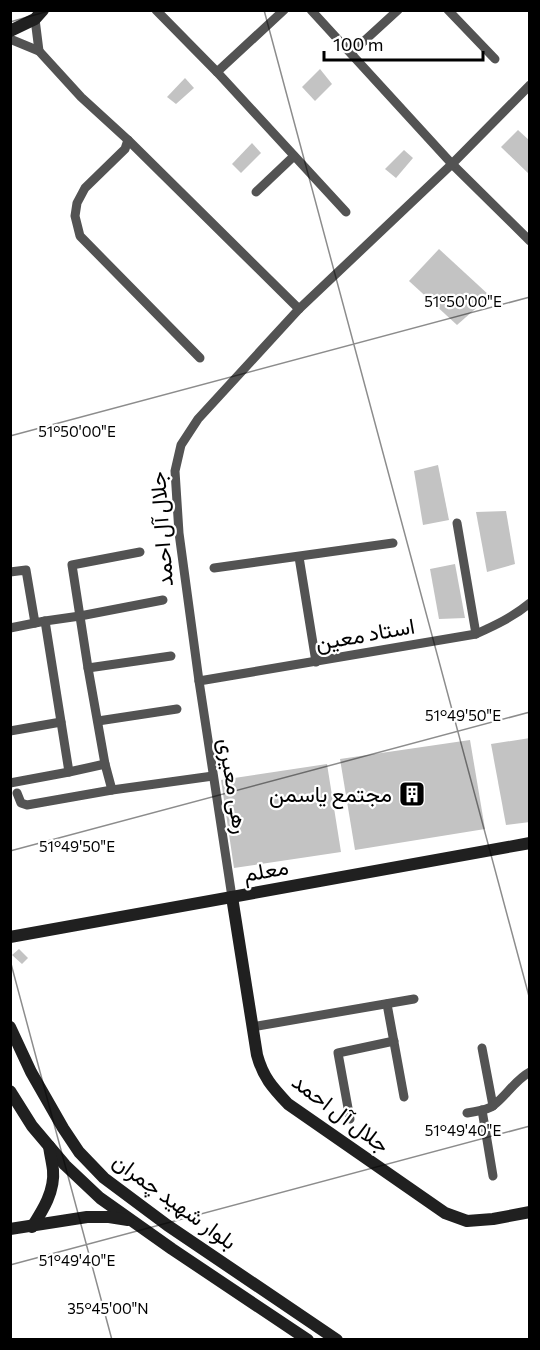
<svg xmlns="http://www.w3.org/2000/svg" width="540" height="1350" viewBox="0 0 540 1350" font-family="Commissioner,Vazirmatn,sans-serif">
<rect width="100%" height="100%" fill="#fff"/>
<g fill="#c3c3c3">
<polygon points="320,69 332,84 315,101 302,87"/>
<polygon points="185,78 194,88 176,104 167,97"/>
<polygon points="518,130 530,141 530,175 501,147"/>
<polygon points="252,143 261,153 241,173 232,164"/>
<polygon points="404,150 413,158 396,178 385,169"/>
<polygon points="439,249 490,296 457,325 409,281"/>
<polygon points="438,465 449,520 423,525 414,471"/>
<polygon points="506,511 515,564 487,572 476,512"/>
<polygon points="455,564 465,618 439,619 430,569"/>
<polygon points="530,738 530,822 506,825 491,744"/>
<polygon points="470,740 485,829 355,850 340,759"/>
<polygon points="327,764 341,852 234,868 221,780"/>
<polygon points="19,949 28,958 22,964 12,955"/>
</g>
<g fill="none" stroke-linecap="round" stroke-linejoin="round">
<g stroke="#535353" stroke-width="9">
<polyline points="156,10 217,72"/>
<polyline points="284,10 217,72 346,212"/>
<polyline points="311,10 452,164 530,241"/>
<polyline points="448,10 495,59"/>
<polyline points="35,19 39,51"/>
<polyline points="10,39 39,51 81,97 128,140 299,309"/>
<polyline points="351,53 398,10"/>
<polyline points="128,140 125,149 85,188 77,203 75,216 80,236 200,358"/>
<polyline points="256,192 294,156"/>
<polyline points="457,523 476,634"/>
<polyline points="140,552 72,565 88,668 105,764 112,790 213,776"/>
<polyline points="299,557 316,662"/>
<polyline points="214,568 393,543"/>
<polyline points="10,572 26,570 35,623 45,621 69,772 105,764"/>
<polyline points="45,621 80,616 163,600"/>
<polyline points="10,628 35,623"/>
<polyline points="88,668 171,656"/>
<path d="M199,681L476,634C496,625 513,617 530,603"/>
<polyline points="98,721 177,709"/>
<polyline points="10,731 61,722"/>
<polyline points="10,783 69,772"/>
<polyline points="17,793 21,803 27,805 112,790"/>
<polyline points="232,897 199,681 179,533 175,471 181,445 198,419 299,309 452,164 530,85"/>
<polyline points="387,1004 404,1097"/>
<polyline points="252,1027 414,999"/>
<polyline points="482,1048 493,1106"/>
<polyline points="482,1110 493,1176"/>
<path d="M467,1113C476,1111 487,1111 494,1105C507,1095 515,1080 530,1072"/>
<polyline points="350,1119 338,1053 394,1041"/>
</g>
<g stroke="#202020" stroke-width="12">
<polyline points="10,31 35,19 43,10"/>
<path d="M232,897L257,1055C263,1077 272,1087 288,1104L445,1213L467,1221L493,1219L530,1212"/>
<polyline points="10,937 530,843"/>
<polyline points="10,1027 31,1072 63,1128 79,1152 104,1178 167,1225 337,1340"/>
<polyline points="10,1091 32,1126 65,1165 100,1198 172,1249 308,1340"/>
<path d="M32,1227C43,1210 55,1191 53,1170C52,1162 50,1154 49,1146"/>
<polyline points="10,1229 87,1217 109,1217 128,1220"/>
</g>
</g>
<path fill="none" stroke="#000" stroke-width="1.5" stroke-opacity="0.45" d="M264,10L530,1000M10,22L52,10M10,436L530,297M10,851L530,712M10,960L112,1340M10,1265L530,1126"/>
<defs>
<symbol id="building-square" viewBox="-11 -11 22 22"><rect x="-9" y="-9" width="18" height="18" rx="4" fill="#000" stroke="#fff"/><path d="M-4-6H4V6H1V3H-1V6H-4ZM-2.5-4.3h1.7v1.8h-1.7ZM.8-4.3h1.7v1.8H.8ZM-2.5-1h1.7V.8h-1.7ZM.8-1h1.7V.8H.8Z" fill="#fff"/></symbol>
</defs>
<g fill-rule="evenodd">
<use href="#building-square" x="397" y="779" width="30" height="30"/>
</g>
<g text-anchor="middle" stroke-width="4.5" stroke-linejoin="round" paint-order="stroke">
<g font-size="22" fill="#000" stroke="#fff">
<text transform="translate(161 529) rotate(-94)" y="8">جلال آل احمد</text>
<text transform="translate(365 634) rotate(-10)" y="8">استاد معین</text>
<text transform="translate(234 786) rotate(81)" y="8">رهی معیری</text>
<text transform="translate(266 870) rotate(-10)" y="8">معلم</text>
<text transform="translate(341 1113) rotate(37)" y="8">جلال آل احمد</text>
<text transform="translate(175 1201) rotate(36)" y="8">بلوار شهید چمران</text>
</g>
<g font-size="22" fill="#000" stroke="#fff" text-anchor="end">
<text x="392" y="802">مجتمع یاسمن</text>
</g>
</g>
<g font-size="15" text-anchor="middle" fill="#000" stroke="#fff" stroke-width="4.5" stroke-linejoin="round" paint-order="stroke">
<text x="463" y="307">51°50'00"E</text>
<text x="77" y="437">51°50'00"E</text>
<text x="463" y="721">51°49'50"E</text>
<text x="77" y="852">51°49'50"E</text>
<text x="463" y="1136">51°49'40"E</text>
<text x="77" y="1266">51°49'40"E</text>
<text x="108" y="1314">35°45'00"N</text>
</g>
<rect width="540" height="1350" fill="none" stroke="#000000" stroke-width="24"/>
<path d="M324 51v9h159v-9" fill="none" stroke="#000000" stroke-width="3"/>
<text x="333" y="51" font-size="18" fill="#000000" stroke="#ffffff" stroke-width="4.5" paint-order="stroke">100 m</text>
</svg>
